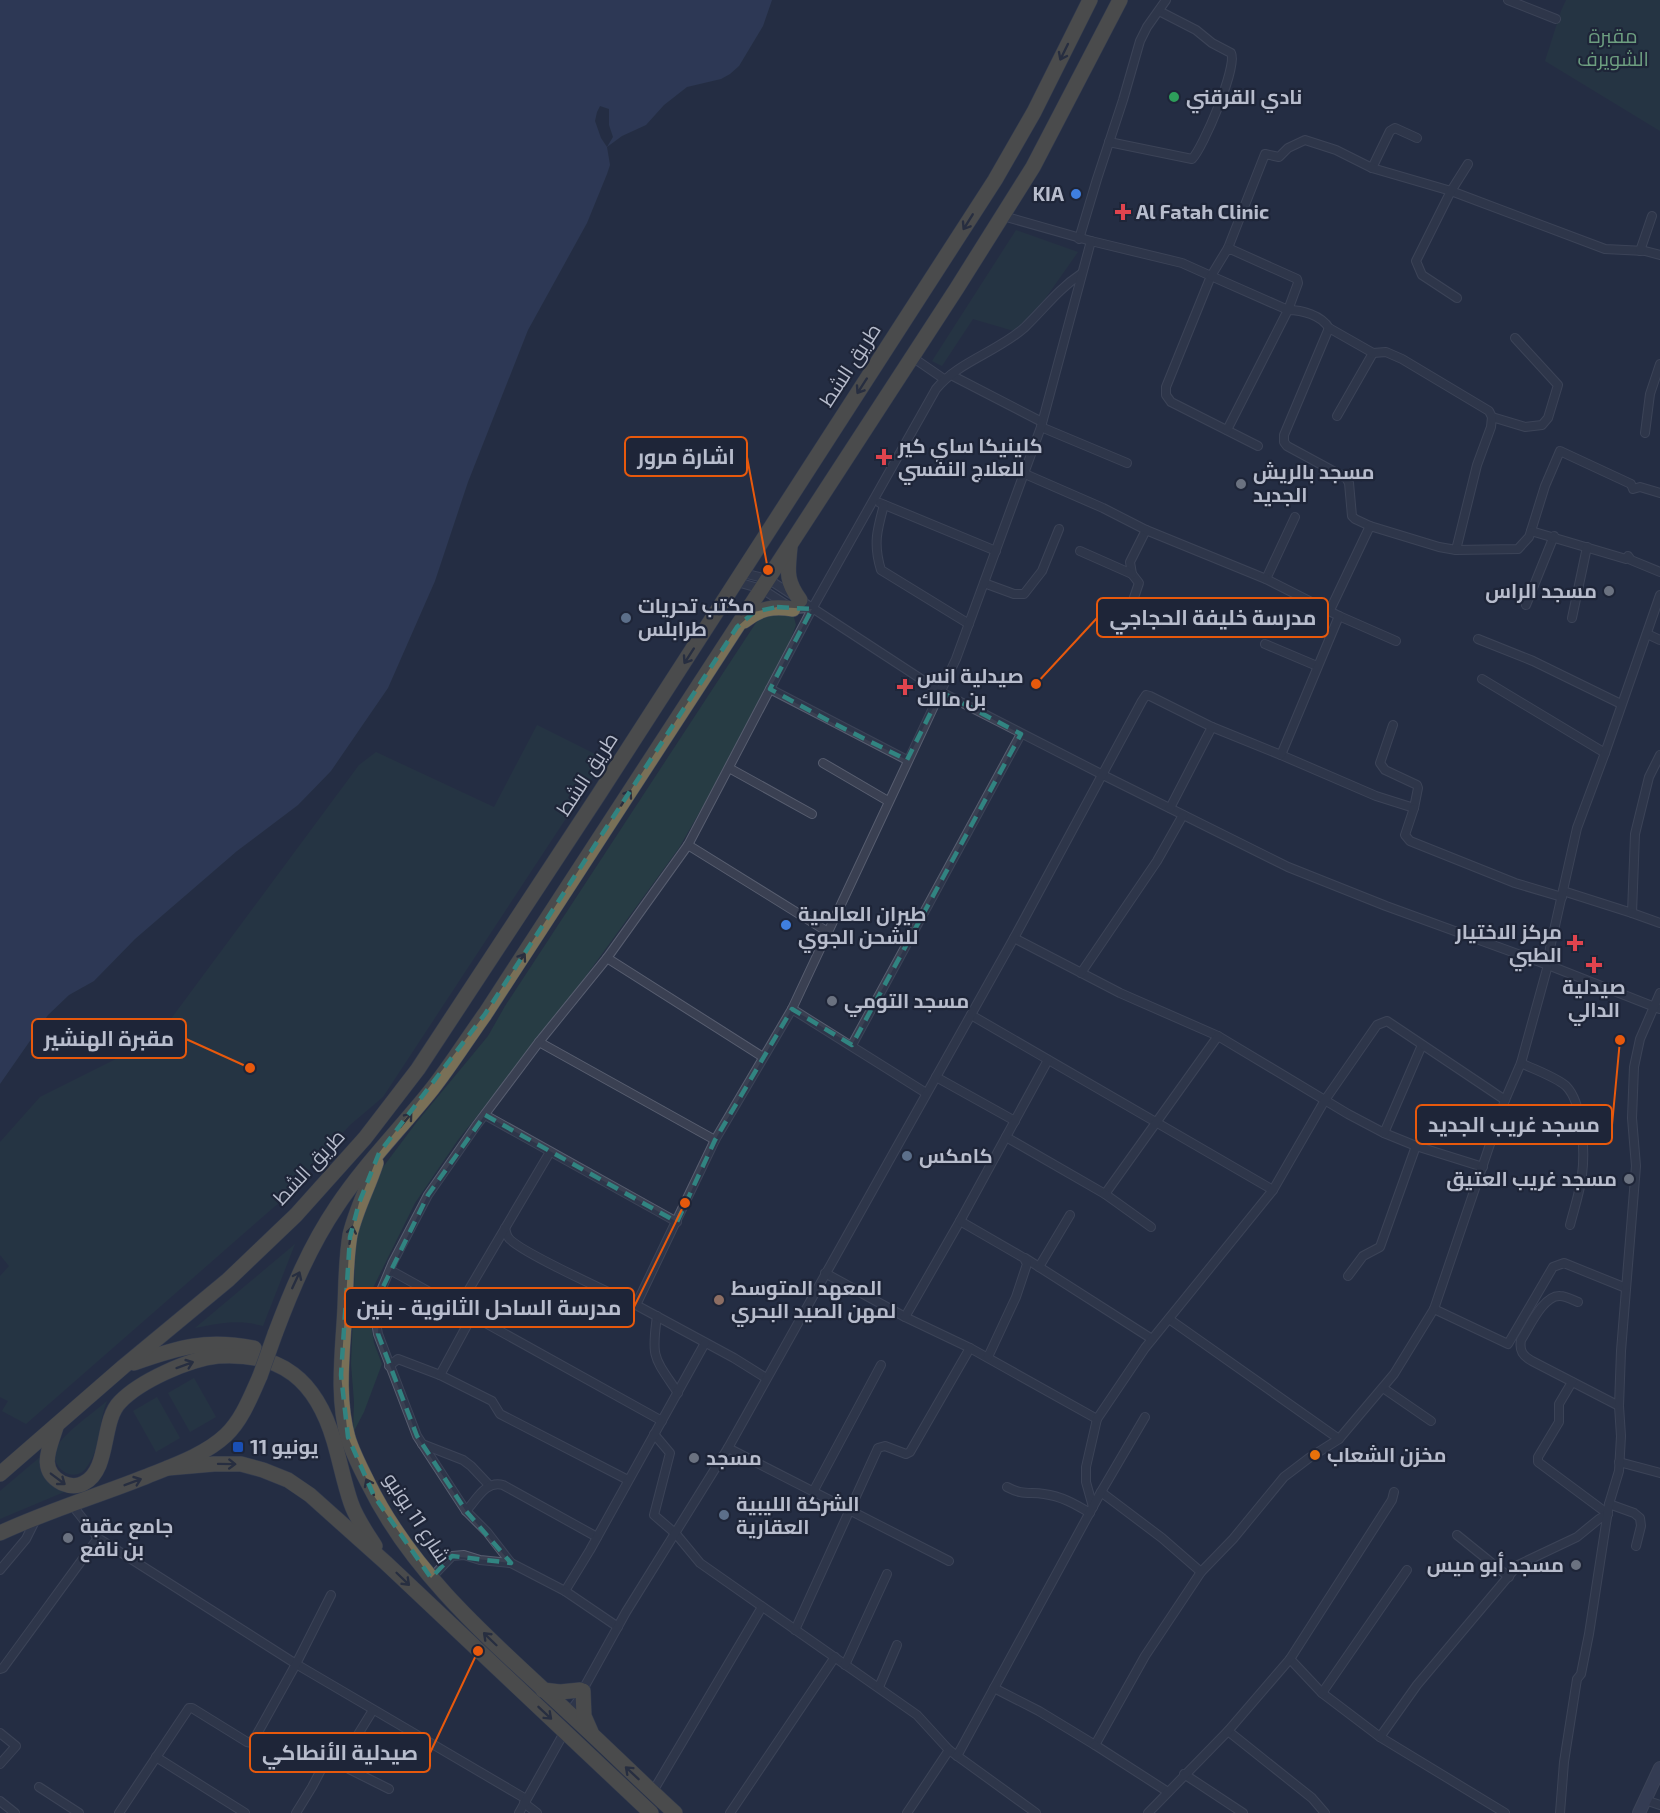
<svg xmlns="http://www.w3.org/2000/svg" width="1660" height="1813" viewBox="0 0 1660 1813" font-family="'Exo 2',Cairo,sans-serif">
<rect width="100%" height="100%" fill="#252e43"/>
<g fill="#273c44">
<polygon points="1566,0 1660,0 1660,131 1545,61 1561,11"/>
<polygon points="1016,230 1078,252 1021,333 973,319 942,366 932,361"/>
<polygon points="786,613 794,617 796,625 790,641 706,801 679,848 554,1020 458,1140 415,1203 373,1288 369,1312 374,1343 382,1364 364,1412 353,1433 354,1402 351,1364 356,1239 363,1205 377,1175 416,1123 488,1036 505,1006 761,615"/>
<polygon points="537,725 605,759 383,1097 350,1125 281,1201 26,1424 2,1411 8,1401 0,1397 0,1276 9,1266 0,1255 0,1142 40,1097 156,1039 359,765 376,752 494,807"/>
<path d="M295,1244L263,1326C238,1319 221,1323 195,1328Z"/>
<polygon points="194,1378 216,1417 190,1432 168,1393"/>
<polygon points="157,1397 180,1438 156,1452 133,1411"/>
<path d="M107,1401C98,1422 101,1450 86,1468C73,1486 45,1464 58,1445C67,1431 93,1413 107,1401Z"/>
<polygon points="40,1457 69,1490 0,1519 0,1491"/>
</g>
<polygon fill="#38466a" points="0,0 772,0 763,26 739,66 730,74 721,79 687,87 664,105 646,125 622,136 607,147 610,165 607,174 587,223 528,330 468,482 435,581 388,688 331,771 298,805 237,851 135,939 94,981 69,995 48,1015 0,1084"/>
<polygon fill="#252e43" points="600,106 609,109 609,125 613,137 607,147 601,138 595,121 597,112"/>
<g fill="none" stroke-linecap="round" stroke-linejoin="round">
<defs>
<g id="street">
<polyline points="1508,0 1556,19"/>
<path d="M1109,142L1192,159C1203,148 1238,66 1231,53L1212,43L1196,30L1159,11"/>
<polyline points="1372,168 1390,131 1395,128 1417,138"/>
<polyline points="1079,239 1097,179 1123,100 1140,41 1147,27 1166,0"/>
<polyline points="1091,241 1182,263 1211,276 1166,387 1166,395 1171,402 1258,446"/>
<polyline points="1228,248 1265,154 1279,157 1288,148 1305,140 1336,150 1372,168 1451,191 1605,249 1645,251 1660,255"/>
<polyline points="1640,251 1652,216"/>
<polyline points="1457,298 1422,275 1416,261 1451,191 1468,164"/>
<polyline points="1329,328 1284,435 1284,442 1287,446 1346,478 1349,483 1352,516 1355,519 1370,526"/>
<polyline points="912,357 944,379"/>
<polyline points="951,375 1042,422"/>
<polyline points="1337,416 1373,353"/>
<polyline points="1492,417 1525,427 1542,425 1548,418 1558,385 1515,338"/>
<polyline points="1041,427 1127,463"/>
<path d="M1227,430L1288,310L1211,276L1228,248L1297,279L1298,283L1288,310C1302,310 1321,315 1329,328L1373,353L1386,352L1402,359L1489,411L1492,417L1491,427L1477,465L1456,550"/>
<polyline points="1645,433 1650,394 1660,364"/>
<polyline points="880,503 996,551"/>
<path d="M884,505C877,530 873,544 881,570L969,624"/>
<polyline points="1146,530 1130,562 1132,574 1139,583 1129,612 1131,616 1163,633"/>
<polyline points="1531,531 1545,486 1560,451 1631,484 1633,489 1640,487 1660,493"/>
<polyline points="1080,551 1132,574"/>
<polyline points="743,573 768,579 941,692 1103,775 1288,867 1386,906 1548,965 1660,1009"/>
<polyline points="1266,579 1295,517"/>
<polyline points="737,582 762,589 793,609 809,608"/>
<polyline points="984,583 1014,594 1024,594 1042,571 1059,529"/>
<polyline points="1526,605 1554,536"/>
<polyline points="1330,610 1370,526 1439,547 1456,550 1518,549 1529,537 1531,531 1626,559 1628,556 1631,560 1660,572"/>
<polyline points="1339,616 1396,641"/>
<polyline points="1572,618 1587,547"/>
<polyline points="1647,634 1660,640"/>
<polyline points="1478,639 1533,661 1621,704"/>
<polyline points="1265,644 1317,666"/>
<polyline points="1482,679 1605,753"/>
<polyline points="770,689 907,760"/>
<polyline points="1281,755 1376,796 1414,808 1418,788 1417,785 1385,770 1380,763 1393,725"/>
<polyline points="823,763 888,801"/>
<polyline points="729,768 812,814"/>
<polyline points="1170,808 1212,727"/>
<polyline points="1414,808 1405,835 1410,841 1515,883 1562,897"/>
<polyline points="688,845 828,932"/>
<polyline points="1563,891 1632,913 1635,834 1649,777 1660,755"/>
<polyline points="1632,913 1660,923"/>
<polyline points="1014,938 1120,993 1218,1036 1348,1114 1384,1133 1416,1146 1483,1167"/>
<polyline points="1081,973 1157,861 1183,815"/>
<polyline points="792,1009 926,1093"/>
<polyline points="971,1015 1273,1190"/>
<polyline points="539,1042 715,1140"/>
<polyline points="852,1045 1021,734"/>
<path d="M763,1057L607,958L688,845L812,609L936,389C958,362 997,352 1024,328C1044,309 1057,290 1081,274"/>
<path d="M1521,1063C1533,1069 1556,1077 1566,1086C1583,1103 1585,1152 1582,1175C1580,1192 1574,1209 1570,1225"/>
<polyline points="936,1077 1015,1121"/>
<polyline points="485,1115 677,1222"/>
<polyline points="1384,1133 1422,1045"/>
<polyline points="1006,1137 1105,1194 1218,1036"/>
<polyline points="1105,1194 1151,1227"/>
<path d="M505,1228C506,1231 506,1234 508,1237C515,1250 617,1296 636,1305"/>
<polyline points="1025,1258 1152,1339"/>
<polyline points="1039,1267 1070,1215"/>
<polyline points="390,1270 662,1421"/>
<polyline points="825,1273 905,1317 970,1348 1097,1419"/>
<polyline points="1348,1276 1363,1256 1380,1247 1416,1146"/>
<path d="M1578,1302C1573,1300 1566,1296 1560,1296C1543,1295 1529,1328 1521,1340C1519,1351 1523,1356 1532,1361L1619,1406"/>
<polyline points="458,1308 550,1152"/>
<polyline points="1434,1309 1508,1344 1553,1267 1564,1263 1626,1288"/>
<path d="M657,1316C651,1359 654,1357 678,1393"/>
<polyline points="905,1317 960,1221"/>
<polyline points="1169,1319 1339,1439"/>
<polyline points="988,1357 1016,1297 1027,1264 1024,1258 960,1221 1048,1060"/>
<polyline points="389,1366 398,1359 440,1375 492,1401 500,1414 628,1480"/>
<polyline points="440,1375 472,1316"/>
<polyline points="766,1378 734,1358 636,1305 715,1140 792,1009 956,659 1041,427 1091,241 1003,216"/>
<polyline points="1572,1382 1559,1404 1559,1422 1538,1457 1538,1462 1608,1514"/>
<polyline points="1383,1388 1431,1421"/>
<polyline points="654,1434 670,1453 654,1515 676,1534 700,1563 917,1715 949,1750 1036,1813"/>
<polyline points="422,1444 463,1460 471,1466 489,1485"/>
<polyline points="728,1448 949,1561"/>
<polyline points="1619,1462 1660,1473"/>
<path d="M1007,1487C1022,1495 1028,1492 1044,1494C1061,1496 1075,1504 1090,1513"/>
<polyline points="814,1490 881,1365"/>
<polyline points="1101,1492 1162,1538 1201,1572"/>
<polyline points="1609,1504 1634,1513 1640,1518 1641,1526 1636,1546"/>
<polyline points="1093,1507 1086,1482 1086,1467 1097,1419 1145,1348 1273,1190 1325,1100 1377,1025 1387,1021 1505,1100"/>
<path d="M466,1511C477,1499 486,1480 503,1485L597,1537"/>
<polyline points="1457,1535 1509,1577"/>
<polyline points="98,1538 296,1664 526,1799"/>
<polyline points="511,1563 487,1532 466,1511 417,1436 378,1334 375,1317 380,1293 393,1262 428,1195 476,1126 539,1042 607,958"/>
<polyline points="0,1570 26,1539 36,1519"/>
<polyline points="431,1578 452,1556 464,1555 480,1560 511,1563 565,1591 590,1550 705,1343"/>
<polyline points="565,1591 618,1627"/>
<polyline points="795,1630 878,1448 885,1446 906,1454 910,1452 970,1348"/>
<polyline points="1290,1659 1322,1693 1380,1737 1505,1813"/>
<polyline points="845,1665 887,1574"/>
<polyline points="0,1669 3,1668 98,1538 72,1505"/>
<polyline points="879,1687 897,1645"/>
<polyline points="994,1688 1039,1711 1095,1745 1145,1656 1201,1572 1233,1539 1284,1477 1309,1458 1339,1439 1394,1374 1434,1309 1505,1100 1521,1063 1548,965 1550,948 1577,828 1605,753 1660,595"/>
<polyline points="1322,1693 1407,1570"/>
<polyline points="373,1710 349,1749 349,1769 389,1789"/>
<polyline points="569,1713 580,1698 586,1684 626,1612 728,1448 1014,938 1142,701 1146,695 1150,696 1212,727 1281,755 1339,616 1266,579 1146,530 1103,508 1025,474"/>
<polyline points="1228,1731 1312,1798 1325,1813"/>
<polyline points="0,1733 16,1746 0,1764"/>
<polyline points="300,1737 333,1747 349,1749"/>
<polyline points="1380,1737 1417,1685 1518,1565 1577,1537 1599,1519 1608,1514"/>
<polyline points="1095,1745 1168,1792"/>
<polyline points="957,1756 1101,1492 1145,1417"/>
<polyline points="156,1757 245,1813"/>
<polyline points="1184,1774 1243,1813"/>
<polyline points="39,1787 79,1813"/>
<polyline points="652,1793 762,1607"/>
<polyline points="1645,1800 1660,1805"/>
<polyline points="0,1801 15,1813"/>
<polyline points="524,1803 537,1813"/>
<polyline points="119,1813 189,1708 192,1708 247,1742 252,1743 296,1664 331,1595"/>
<polyline points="296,1813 312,1787 333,1747"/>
<polyline points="519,1813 565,1731"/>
<polyline points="730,1813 835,1657"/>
<polyline points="907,1813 949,1750"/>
<polyline points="1148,1813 1228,1731 1290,1659 1392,1500 1394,1492"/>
<polyline points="1560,1813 1564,1762 1577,1679 1581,1674 1589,1634 1609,1504 1619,1471 1621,1436 1619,1406 1621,1351 1636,1166 1632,1118 1634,1067 1640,1039 1660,993"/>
</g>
<polyline id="secondary" points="1639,1813 1660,1768"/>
<g id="highway">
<path d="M790,547C788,570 785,580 800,600"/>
<path d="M744,621C760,608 773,606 793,609"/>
<path d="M376,1163C368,1188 356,1209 350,1235C346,1258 346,1283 345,1307C343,1350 336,1396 348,1438C353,1454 361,1469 368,1483C414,1577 495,1644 569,1713C605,1746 639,1780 675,1813"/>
<path d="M275,1334C292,1289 310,1246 337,1206C364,1165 401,1128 432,1089C451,1065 467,1039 485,1014L957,288L1033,167L1120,0"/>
<path d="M134,1363C179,1347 206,1339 254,1348"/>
<path d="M56,1427C50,1447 37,1470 62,1483C69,1486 77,1487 84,1483C110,1470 101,1421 120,1402C140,1381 189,1359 218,1356C282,1352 316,1380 334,1441C340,1461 344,1483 351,1503C356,1518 366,1532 375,1546"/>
<polyline points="168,1468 214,1464 241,1464 263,1470 288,1480 310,1495 386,1563 651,1813"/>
<polyline points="0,1474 123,1367 228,1280 296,1215 365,1138 418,1069 599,794 995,180 1034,112 1090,0"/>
<path d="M0,1533C47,1511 97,1496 145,1477C172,1466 205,1455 226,1435C242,1420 251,1396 260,1376"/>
<polyline points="543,1690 560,1692 580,1690"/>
<polyline points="583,1691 584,1716 591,1732"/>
</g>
</defs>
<use href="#street" stroke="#585e70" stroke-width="10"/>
<use href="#secondary" stroke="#585e70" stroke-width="14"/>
<use href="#highway" stroke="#444b5d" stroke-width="16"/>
<use href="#street" stroke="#3a4052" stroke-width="8"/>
<use href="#secondary" stroke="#484e66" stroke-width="12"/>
<use href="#highway" stroke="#797057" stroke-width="15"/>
<defs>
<polyline id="highway-bridge" points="260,1376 275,1334"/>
</defs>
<use href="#highway-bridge" stroke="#444b5d" stroke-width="16" stroke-linecap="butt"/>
<use href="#highway-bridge" stroke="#797057" stroke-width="15"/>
</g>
<defs><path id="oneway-shaft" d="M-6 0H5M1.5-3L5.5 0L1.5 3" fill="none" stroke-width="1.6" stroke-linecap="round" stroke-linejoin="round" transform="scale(1.5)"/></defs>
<g stroke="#2c303d">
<use href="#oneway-shaft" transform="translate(1064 52) rotate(116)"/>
<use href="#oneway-shaft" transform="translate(968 222) rotate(122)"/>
<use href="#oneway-shaft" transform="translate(862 386) rotate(123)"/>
<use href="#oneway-shaft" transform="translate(689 656) rotate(123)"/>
<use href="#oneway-shaft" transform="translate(626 798) rotate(-57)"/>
<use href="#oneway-shaft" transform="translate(520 961) rotate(-56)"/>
<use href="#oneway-shaft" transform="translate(406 1120) rotate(-51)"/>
<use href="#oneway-shaft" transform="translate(351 1235) rotate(-80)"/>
<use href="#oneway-shaft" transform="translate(296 1280) rotate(-65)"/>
<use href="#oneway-shaft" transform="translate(185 1365) rotate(-20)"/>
<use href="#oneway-shaft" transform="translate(227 1464) rotate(1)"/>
<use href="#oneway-shaft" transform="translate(58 1479) rotate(37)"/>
<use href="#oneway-shaft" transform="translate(133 1482) rotate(-21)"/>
<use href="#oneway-shaft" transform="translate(370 1487) rotate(-116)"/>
<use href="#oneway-shaft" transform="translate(403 1579) rotate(44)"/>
<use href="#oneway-shaft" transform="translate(490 1639) rotate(-136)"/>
<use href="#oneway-shaft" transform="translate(545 1713) rotate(43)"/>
<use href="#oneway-shaft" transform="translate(632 1773) rotate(-137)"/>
</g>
<path d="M0 0H1660V1813H0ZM777,607L812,609L770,689L831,722L907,760L941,692L1021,734L852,1045L792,1009L715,1140L677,1222L485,1115L428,1195L380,1293L378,1334L417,1436L466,1511L511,1563L452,1556L431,1578L374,1496L348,1437L341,1375L350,1237L359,1203L379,1153L485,1014L737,627L754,612Z" fill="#252e43" fill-opacity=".55" fill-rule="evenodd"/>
<path fill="none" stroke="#318481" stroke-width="4.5" stroke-dasharray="12 8" stroke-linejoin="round" d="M777,607L812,609L770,689L831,722L907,760L941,692L1021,734L852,1045L792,1009L715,1140L677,1222L485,1115L428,1195L380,1293L378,1334L417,1436L466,1511L511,1563L452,1556L431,1578L374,1496L348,1437L341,1375L350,1237L359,1203L379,1153L485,1014L737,627L754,612Z"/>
<circle fill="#2e9e5b" stroke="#1e2538" stroke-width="2" cx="1174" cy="97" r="6"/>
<g fill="#3f7fe0" stroke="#1e2538" stroke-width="2">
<circle cx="1076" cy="194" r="6"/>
<circle cx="786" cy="925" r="6"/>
</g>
<g fill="#e0444e" stroke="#1e2538" stroke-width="2">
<path d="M1120 203h6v6h6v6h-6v6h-6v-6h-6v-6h6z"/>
<path d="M881 448h6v6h6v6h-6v6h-6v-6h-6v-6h6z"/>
<path d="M902 678h6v6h6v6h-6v6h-6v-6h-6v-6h6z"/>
<path d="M1572 934h6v6h6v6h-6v6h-6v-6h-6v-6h6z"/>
<path d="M1591 956h6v6h6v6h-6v6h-6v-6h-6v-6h6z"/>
</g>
<g fill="#6b7280" stroke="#1e2538" stroke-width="2">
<circle cx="1241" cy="484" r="6"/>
<circle cx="1609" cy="591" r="6"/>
<circle cx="832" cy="1001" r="6"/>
<circle cx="1629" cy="1179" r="6"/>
<circle cx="694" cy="1458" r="6"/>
<circle cx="68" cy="1538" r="6"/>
<circle cx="1576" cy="1565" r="6"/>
</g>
<g fill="#5c6f8a" stroke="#1e2538" stroke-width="2">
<circle cx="626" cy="618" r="6"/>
<circle cx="907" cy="1156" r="6"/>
<circle cx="724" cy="1515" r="6"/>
</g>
<circle fill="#8d6e63" stroke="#1e2538" stroke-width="2" cx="719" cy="1300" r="6"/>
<rect fill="#1a4fb4" stroke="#1e2538" stroke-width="2" x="232" y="1441" width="12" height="12" rx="3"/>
<circle fill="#e8710a" stroke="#1e2538" stroke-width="2" cx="1315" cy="1455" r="6"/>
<g text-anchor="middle" stroke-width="4.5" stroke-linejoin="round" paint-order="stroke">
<g font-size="20" fill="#6d9e80" stroke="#1e2538">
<text x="1613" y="43">مقبرة<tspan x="1613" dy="23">الشويرف</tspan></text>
</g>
<g font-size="20" font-weight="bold" fill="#b7bccc" stroke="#1e2538" text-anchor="start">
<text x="1186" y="104">نادي القرقني</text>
<text x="1064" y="201" text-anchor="end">KIA</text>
<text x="1136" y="219">Al Fatah Clinic</text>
<text x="898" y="453">كلينيكا ساي كير<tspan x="898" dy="23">للعلاج النفسي</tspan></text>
<text x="1253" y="479">مسجد بالريش<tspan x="1253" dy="23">الجديد</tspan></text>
<text x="1597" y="598" text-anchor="end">مسجد الراس</text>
<text x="638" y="613">مكتب تحريات<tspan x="638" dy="23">طرابلس</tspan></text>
<text x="917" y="683">صيدلية انس<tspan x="917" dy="23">بن مالك</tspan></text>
<text x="798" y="921">طيران العالمية<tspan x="798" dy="23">للشحن الجوي</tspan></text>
<text x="1562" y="939" text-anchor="end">مركز الاختيار<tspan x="1562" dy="23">الطبي</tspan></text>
<text x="1594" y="994" text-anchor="middle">صيدلية<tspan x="1594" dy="23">الدالي</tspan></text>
<text x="844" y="1008">مسجد التومي</text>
<text x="919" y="1163">كامكس</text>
<text x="1617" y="1186" text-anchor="end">مسجد غريب العتيق</text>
<text x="731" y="1295">المعهد المتوسط<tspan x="731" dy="23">لمهن الصيد البحري</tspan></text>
<text x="250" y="1454">11 يونيو</text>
<text x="1327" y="1462">مخزن الشعاب</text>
<text x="706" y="1465">مسجد</text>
<text x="736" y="1511">الشركة الليبية<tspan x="736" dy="23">العقارية</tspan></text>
<text x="80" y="1533">جامع عقبة<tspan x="80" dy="23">بن نافع</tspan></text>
<text x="1564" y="1572" text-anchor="end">مسجد أبو ميس</text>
</g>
<g font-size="20" fill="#b7bccc" stroke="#1e2538">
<text transform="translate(850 365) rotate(-57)" y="7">طريق الشط</text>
<text transform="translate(587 774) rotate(-57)" y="7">طريق الشط</text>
<text transform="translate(309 1167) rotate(-47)" y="7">طريق الشط</text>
<text transform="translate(417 1518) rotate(57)" y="7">شارع 11 يونيو</text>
</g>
</g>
<path fill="none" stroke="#e8590c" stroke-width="2" d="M768 570L747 457M1036 684L1097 618M250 1068L186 1039M1620 1040L1612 1125M685 1203L634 1307M478 1651L430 1753"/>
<g fill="#e8590c" stroke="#1e2538" stroke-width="2">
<circle cx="768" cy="570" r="6"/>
<circle cx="1036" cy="684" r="6"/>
<circle cx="250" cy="1068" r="6"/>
<circle cx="1620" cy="1040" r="6"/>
<circle cx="685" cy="1203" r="6"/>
<circle cx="478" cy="1651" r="6"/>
</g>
<g fill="#1e2538" stroke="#e8590c" stroke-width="2">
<rect x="625" y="437" width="122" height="39" rx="6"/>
<rect x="1097" y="598" width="231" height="39" rx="6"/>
<rect x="32" y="1019" width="154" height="39" rx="6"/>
<rect x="1416" y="1105" width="196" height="39" rx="6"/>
<rect x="345" y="1288" width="289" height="39" rx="6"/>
<rect x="250" y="1733" width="180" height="39" rx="6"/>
</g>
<g font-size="21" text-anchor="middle" font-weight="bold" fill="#b7bccc">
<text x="686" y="464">اشارة مرور</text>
<text x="1213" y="625">مدرسة خليفة الحجاجي</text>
<text x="109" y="1046">مقبرة الهنشير</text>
<text x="1514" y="1132">مسجد غريب الجديد</text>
<text x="489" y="1315">مدرسة الساحل الثانوية - بنين</text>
<text x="340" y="1760">صيدلية الأنطاكي</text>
</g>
</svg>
